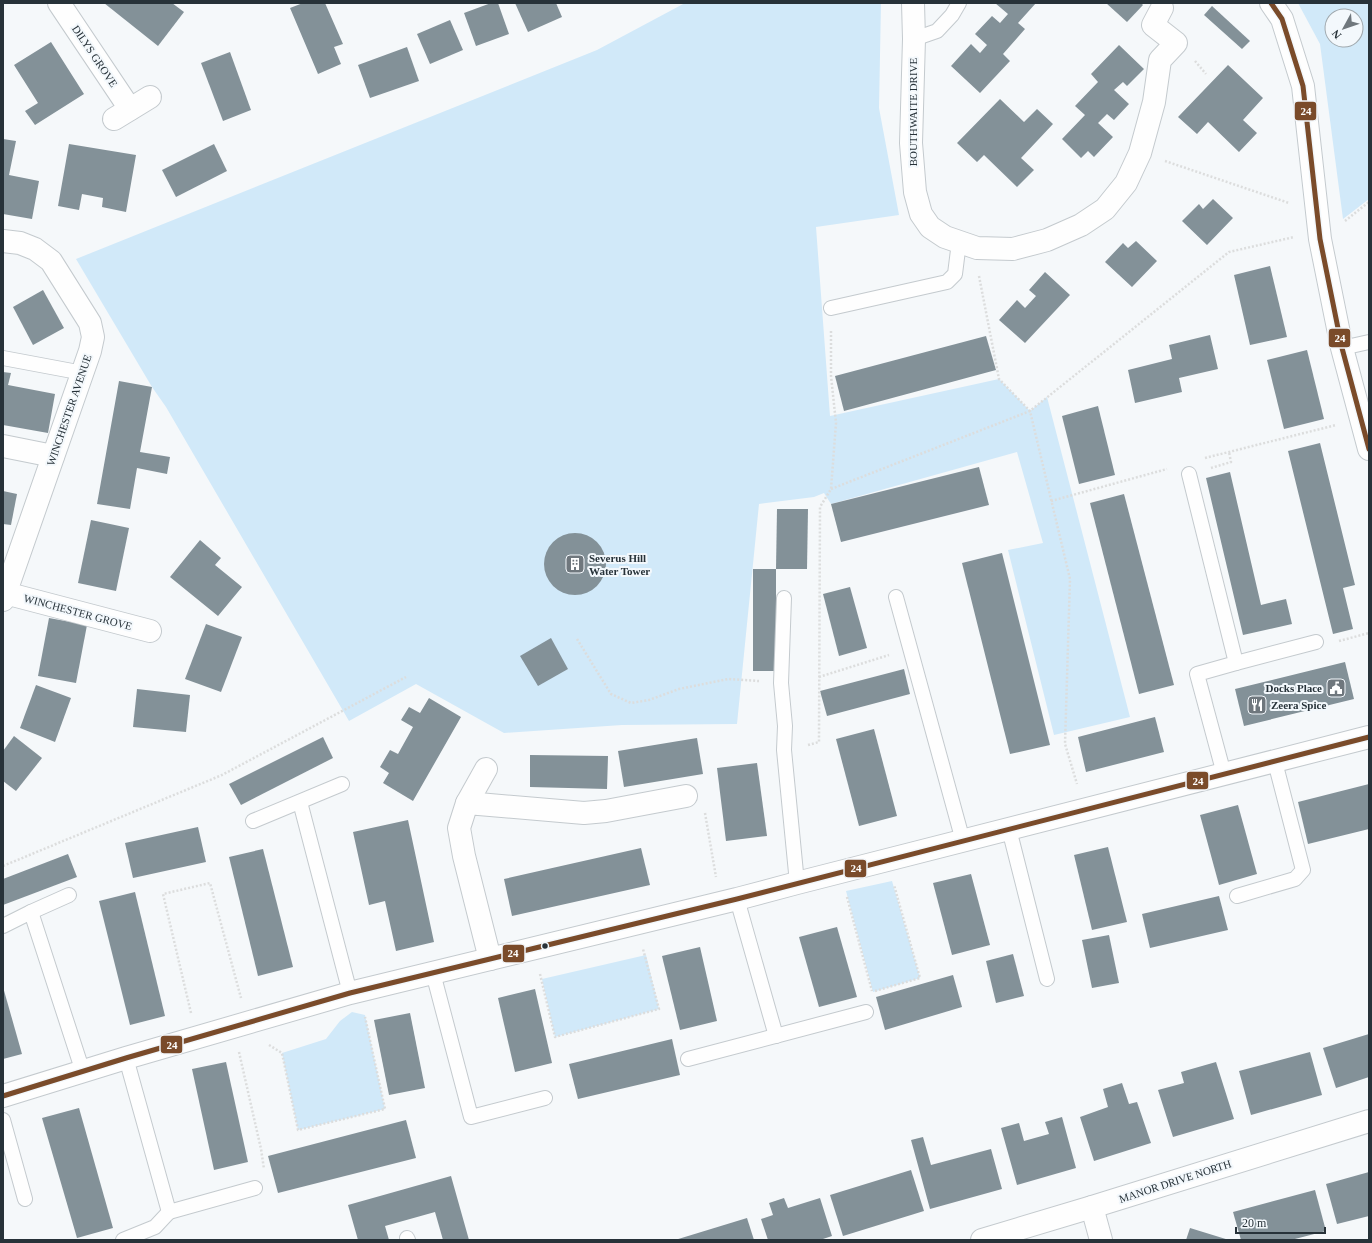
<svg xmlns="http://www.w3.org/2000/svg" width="1372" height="1243" viewBox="0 0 1372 1243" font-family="Georgia,serif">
<rect width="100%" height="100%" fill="#f5f8fa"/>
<g fill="#d1e9f9" fill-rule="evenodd">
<polygon points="685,3 881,3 879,108 899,215 816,227 830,416 999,379 1030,411 1047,397 1130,717 1054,735 1008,550 1043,543 1017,452 831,504 824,493 814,497 759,504 737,724 622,725 504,733 416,684 349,721 166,407 152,387 76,259 597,50"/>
<path d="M1298,3H1369V199L1343,219L1320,44ZM1332,16H1356V40H1332Z"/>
<polygon points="892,881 920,978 873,992 846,891"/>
<polygon points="646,955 659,1009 555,1037 542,979"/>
<polygon points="352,1012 365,1015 385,1109 298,1130 282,1053 326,1039 340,1021"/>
</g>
<g fill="#839198">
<polygon points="104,3 172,3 184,12 158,46"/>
<polygon points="303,3 325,3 343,44 334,47 341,64 318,74 290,8"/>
<polygon points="491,3 498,3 509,34 476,46 464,13"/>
<polygon points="515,3 556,3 562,17 528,32"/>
<polygon points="995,3 1036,3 1018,23 1025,29 1003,54 1010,61 980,93 951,66 971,44 980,53 987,45 975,34 992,16 1000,23 1008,14"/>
<polygon points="1106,3 1141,3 1143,5 1127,22"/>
<polygon points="1212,6 1250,41 1242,49 1204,15"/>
<polygon points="450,20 463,50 430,64 417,34"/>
<polygon points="51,42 84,94 35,125 25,111 38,103 14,65"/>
<polygon points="1119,45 1144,69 1127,86 1123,82 1114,90 1129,104 1114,120 1107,114 1098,123 1113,137 1094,157 1088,151 1081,158 1062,139 1085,115 1075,106 1098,82 1091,74"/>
<polygon points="407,47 419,81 370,98 358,65"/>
<polygon points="230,52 251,110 223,121 201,63"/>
<polygon points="1228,65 1263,98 1243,120 1257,133 1239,152 1208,122 1197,134 1178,117"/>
<polygon points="1000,99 1024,122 1037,109 1053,124 1021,158 1034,170 1017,187 984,155 977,162 957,143"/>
<polygon points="3,139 16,141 9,175 39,181 32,219 3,214"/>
<polygon points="69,144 136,155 126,212 102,207 103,198 82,194 79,210 58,206"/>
<polygon points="214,144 227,171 176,197 162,170"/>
<polygon points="1213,199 1233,218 1207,245 1182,221 1199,204 1203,209"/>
<polygon points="1136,241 1157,261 1132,287 1105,262 1123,243 1128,248"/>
<polygon points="1270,266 1287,337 1250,345 1234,275"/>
<polygon points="1045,272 1070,295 1025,343 999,320 1017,300 1025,308 1036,296 1029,290"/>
<polygon points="43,290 64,328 33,345 13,307"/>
<polygon points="1210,335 1218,369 1179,378 1182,392 1135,403 1128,370 1172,359 1169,345"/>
<polygon points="986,336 996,370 844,411 835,376"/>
<polygon points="1307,350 1324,419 1284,429 1267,360"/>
<polygon points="3,372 11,373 8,385 55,394 48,433 3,425"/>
<polygon points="119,381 152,387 140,452 170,457 167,474 137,468 130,509 97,504"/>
<polygon points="1098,406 1115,475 1079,484 1062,416"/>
<polygon points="1320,443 1355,585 1343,588 1353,629 1333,634 1288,451"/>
<polygon points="979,467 989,505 841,542 831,504"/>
<polygon points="1230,472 1261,605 1286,599 1292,624 1243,635 1206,478"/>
<polygon points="3,491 17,494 11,525 3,524"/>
<polygon points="1124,494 1174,685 1139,694 1090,503"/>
<polygon points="777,509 808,509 807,569 776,569"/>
<polygon points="91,520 129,528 116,591 78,583"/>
<circle cx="575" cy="564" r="31"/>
<polygon points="200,540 221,558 215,565 242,587 218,616 170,577"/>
<polygon points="1002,553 1050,745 1010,754 962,563"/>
<rect x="753" y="569" width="23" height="102"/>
<polygon points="850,587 867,648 839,656 823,594"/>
<polygon points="49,618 87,625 76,683 38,676"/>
<polygon points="206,624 242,637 221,692 185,679"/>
<polygon points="551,638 568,669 538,686 520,656"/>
<polygon points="1345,662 1354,699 1244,726 1235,689"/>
<polygon points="904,669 910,694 827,716 820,691"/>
<polygon points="36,685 71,698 55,742 20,728"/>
<polygon points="137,689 190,695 186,732 133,727"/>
<polygon points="429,698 461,717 413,801 383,783 389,773 380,767 390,750 398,754 413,727 401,720 409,707 420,713"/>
<polygon points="1155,717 1164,752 1086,772 1078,737"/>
<polygon points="874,729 897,816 859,826 836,739"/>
<polygon points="14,736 42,758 16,791 3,781 3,751"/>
<polygon points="323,737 333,758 241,805 229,784"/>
<polygon points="697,738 703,774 624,787 618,751"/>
<polygon points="530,755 608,756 607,789 530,787"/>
<polygon points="757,763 767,836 726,841 717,768"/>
<polygon points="1369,784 1369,829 1308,844 1298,802"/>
<polygon points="1238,805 1257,874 1219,885 1200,815"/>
<polygon points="408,820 434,942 396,951 385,901 369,905 353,832"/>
<polygon points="198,827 206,862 133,878 125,843"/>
<polygon points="1108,847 1127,922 1092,930 1074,855"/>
<polygon points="641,848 650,885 512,916 504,879"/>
<polygon points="263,849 293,967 258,976 229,857"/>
<polygon points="68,854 77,877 3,905 3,879"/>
<polygon points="971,874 990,945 952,955 933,883"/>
<polygon points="135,892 165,1016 130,1025 99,901"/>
<polygon points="1219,896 1228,930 1150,948 1142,914"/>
<polygon points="837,927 857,997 819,1007 799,937"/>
<polygon points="1109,935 1119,983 1092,988 1082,940"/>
<polygon points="700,947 717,1021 680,1030 662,956"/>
<polygon points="1013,954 1024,996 996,1003 986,961"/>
<polygon points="953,975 962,1007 885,1030 876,997"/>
<polygon points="3,987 22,1054 3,1059"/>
<polygon points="535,989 552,1063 515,1072 498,998"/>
<polygon points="410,1013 425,1088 389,1095 374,1020"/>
<polygon points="1369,1034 1369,1077 1336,1088 1323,1048"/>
<polygon points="672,1039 680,1075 578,1099 569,1064"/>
<polygon points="1310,1052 1322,1095 1251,1115 1239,1071"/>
<polygon points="226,1062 248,1162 214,1170 192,1069"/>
<polygon points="1216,1062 1234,1119 1173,1137 1158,1090 1184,1083 1181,1072"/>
<polygon points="1122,1083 1129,1104 1137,1102 1151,1143 1094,1161 1080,1117 1108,1107 1103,1089"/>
<polygon points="79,1108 113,1228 77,1238 42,1118"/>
<polygon points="1062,1117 1076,1168 1017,1185 1001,1128 1019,1123 1024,1141 1049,1134 1045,1122"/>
<polygon points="406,1120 416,1158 278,1193 268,1156"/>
<polygon points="923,1137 931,1165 991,1149 1002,1189 930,1209 911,1140"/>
<polygon points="911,1170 924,1211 843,1236 830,1195"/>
<polygon points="1369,1172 1369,1216 1337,1224 1326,1184"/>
<polygon points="451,1176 469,1240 443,1240 435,1212 385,1226 389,1240 358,1240 348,1205"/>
<polygon points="1315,1190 1326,1231 1291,1240 1241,1240 1233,1212"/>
<polygon points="784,1198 788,1208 820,1198 832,1236 820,1240 768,1240 761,1219 773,1215 769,1203"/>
<polygon points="747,1218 754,1240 675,1240"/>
<polygon points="1190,1228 1229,1240 1186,1240"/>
</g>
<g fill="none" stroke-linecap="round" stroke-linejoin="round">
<defs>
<g id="lane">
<polyline points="914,39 937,31 952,15 959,3"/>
<polyline points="831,308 947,282 955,274 959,242"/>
<polyline points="1342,348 1369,342"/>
<polyline points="3,358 83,373"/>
<polyline points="1189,474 1236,663 1197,674 1224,774"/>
<polyline points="896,597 963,841"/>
<polyline points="784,598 781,683 785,726 784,750 797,883"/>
<polyline points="1236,663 1316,642"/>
<polyline points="300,802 350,993"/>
<polyline points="253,821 342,784"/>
<polyline points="1009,829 1047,979"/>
<polyline points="1237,896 1295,879 1303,870 1275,762"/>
<polyline points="737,899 776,1036"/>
<polyline points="31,912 69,895"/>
<polyline points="3,926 31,912 83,1072"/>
<polyline points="433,973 471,1117 545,1098"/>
<polyline points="126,1058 169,1212 255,1188"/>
<polyline points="688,1059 866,1012"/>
<polyline points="3,1120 25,1199"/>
<polyline points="407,1238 408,1240"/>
<polyline points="123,1240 155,1227 169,1212"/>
</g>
<g id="street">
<polyline points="59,3 130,109"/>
<polyline points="913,3 914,39 911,143 915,192 921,214 930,227 945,237 977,248 1013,249 1047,240 1081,225 1105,209 1126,183 1140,153 1154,102 1160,60 1176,43 1153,25 1162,8"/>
<polyline points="1271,3 1282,19 1303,86 1320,239 1342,348 1369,449"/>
<polyline points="114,119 150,97"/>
<polyline points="3,241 20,243 35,249 51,261 90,323 93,337 90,351 3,600"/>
<polyline points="3,446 53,456"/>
<polyline points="5,593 150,631"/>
<polyline points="467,803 486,769"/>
<polyline points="490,959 464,856 459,828 467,803 584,813 606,811 686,796"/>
<polyline points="3,1096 126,1058 350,993 737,899 797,883 1369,737"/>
<polyline points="1092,1207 1101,1240"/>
<polyline points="982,1240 1092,1207 1369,1121"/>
</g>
</defs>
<use href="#lane" stroke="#c4cace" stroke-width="16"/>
<use href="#street" stroke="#c4cace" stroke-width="24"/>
<g stroke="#dcdddd" stroke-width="2.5" stroke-dasharray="2 2" stroke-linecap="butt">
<polyline points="1195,61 1206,74"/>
<polyline points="1165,161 1289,203"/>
<polyline points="1345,221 1369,202"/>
<polyline points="979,276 999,379 1030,411 1070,579 1065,744 1077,784"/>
<polyline points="1205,458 1336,425"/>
<polyline points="1211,468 1231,462 1229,452"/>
<polyline points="831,489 1030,411 1229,252 1294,237"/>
<polyline points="1051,501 1167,469"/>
<polyline points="577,639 611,694 631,703 649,700 679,689 728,679 759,681"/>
<polyline points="1339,641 1369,633"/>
<polyline points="819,677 889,655"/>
<polyline points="808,745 819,742 820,507 831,489 836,423 831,376 831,330"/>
<polyline points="705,813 716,877"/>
<polyline points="3,866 222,775 406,677"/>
<polyline points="847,897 872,991"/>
<polyline points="540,974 555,1037 659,1009 643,949"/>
<polyline points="875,991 920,978 894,885"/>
<polyline points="191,1013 163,894 210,883 241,998"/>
<polyline points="269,1045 282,1053 298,1130 385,1109 365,1017"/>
<polyline points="239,1052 261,1149 264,1169"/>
</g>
<use href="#lane" stroke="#fefefe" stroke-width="14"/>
<use href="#street" stroke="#fefefe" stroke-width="22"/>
<defs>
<g id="bus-1">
<polyline points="1271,3 1282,19 1303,86 1320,239 1342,348 1369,449"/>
<polyline points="3,1096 126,1058 350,993 737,899 1369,737"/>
</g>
</defs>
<use href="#bus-1" stroke="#f3f8fc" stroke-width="8"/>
<use href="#bus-1" stroke="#7a4b2a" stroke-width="5"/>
</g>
<defs>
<symbol id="building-square" viewBox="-11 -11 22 22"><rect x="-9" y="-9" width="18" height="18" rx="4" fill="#6f777d" stroke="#f3f8fc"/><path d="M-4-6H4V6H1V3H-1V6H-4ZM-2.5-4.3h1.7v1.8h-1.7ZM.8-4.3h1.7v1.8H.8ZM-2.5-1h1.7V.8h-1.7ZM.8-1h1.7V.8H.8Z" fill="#fff"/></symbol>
<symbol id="civic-square" viewBox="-11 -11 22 22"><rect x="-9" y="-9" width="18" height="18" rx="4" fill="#6f777d" stroke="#f3f8fc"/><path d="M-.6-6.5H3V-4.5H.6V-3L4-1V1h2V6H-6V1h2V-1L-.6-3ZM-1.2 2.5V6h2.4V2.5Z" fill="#fff"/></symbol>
<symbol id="restaurant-square" viewBox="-11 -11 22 22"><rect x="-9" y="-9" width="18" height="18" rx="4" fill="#6f777d" stroke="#f3f8fc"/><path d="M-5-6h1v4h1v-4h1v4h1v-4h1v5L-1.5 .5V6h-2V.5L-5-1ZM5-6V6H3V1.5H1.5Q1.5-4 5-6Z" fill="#fff"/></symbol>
</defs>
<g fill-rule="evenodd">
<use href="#building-square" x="564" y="553" width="22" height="22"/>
<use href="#civic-square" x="1325" y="677" width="22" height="22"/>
<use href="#restaurant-square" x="1246" y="694" width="22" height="22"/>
</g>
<circle fill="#273239" stroke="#f3f8fc" stroke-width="1.5" cx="545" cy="946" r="3.5"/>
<g text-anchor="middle" stroke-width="4" stroke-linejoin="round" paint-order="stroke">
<g font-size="11" fill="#273239" stroke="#f3f8fc">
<text transform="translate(95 56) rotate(56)" y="4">DILYS GROVE</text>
<text transform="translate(913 112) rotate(-90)" y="4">BOUTHWAITE DRIVE</text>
<text transform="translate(69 410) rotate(-71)" y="4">WINCHESTER AVENUE</text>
<text transform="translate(78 612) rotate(15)" y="4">WINCHESTER GROVE</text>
<text transform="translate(1175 1181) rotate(-18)" y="4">MANOR DRIVE NORTH</text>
</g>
<g font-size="11" font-weight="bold" fill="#273239" stroke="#f3f8fc" text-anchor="start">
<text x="589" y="562">Severus Hill<tspan x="589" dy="13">Water Tower</tspan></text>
<text x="1322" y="692" text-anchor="end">Docks Place</text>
<text x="1271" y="709">Zeera Spice</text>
</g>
</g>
<g stroke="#f3f8fc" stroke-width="1.5">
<rect x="1294" y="101" width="23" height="20" rx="4" fill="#7a4b2a"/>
<rect x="1328" y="328" width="23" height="20" rx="4" fill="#7a4b2a"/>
<rect x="1186" y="771" width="23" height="19" rx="4" fill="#7a4b2a"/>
<rect x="844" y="859" width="23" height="19" rx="4" fill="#7a4b2a"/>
<rect x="502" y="944" width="23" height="19" rx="4" fill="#7a4b2a"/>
<rect x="160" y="1035" width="23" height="19" rx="4" fill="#7a4b2a"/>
</g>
<g font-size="11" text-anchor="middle" font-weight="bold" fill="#fff">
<text x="1306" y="115">24</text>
<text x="1340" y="342">24</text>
<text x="1198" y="785">24</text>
<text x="856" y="872">24</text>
<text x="513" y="957">24</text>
<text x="172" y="1049">24</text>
</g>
<rect width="1372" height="1243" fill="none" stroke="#273239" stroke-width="8"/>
<g transform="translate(1344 28) rotate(230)"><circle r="19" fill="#f3f8fc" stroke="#a1a9ae"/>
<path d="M0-3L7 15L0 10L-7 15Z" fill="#6f777d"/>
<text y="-6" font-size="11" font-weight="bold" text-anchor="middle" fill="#273239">N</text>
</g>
<path d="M1236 1227v6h89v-6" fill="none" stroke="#273239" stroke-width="2"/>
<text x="1242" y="1227" font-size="12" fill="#273239" stroke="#f3f8fc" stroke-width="3" paint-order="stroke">20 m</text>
</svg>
